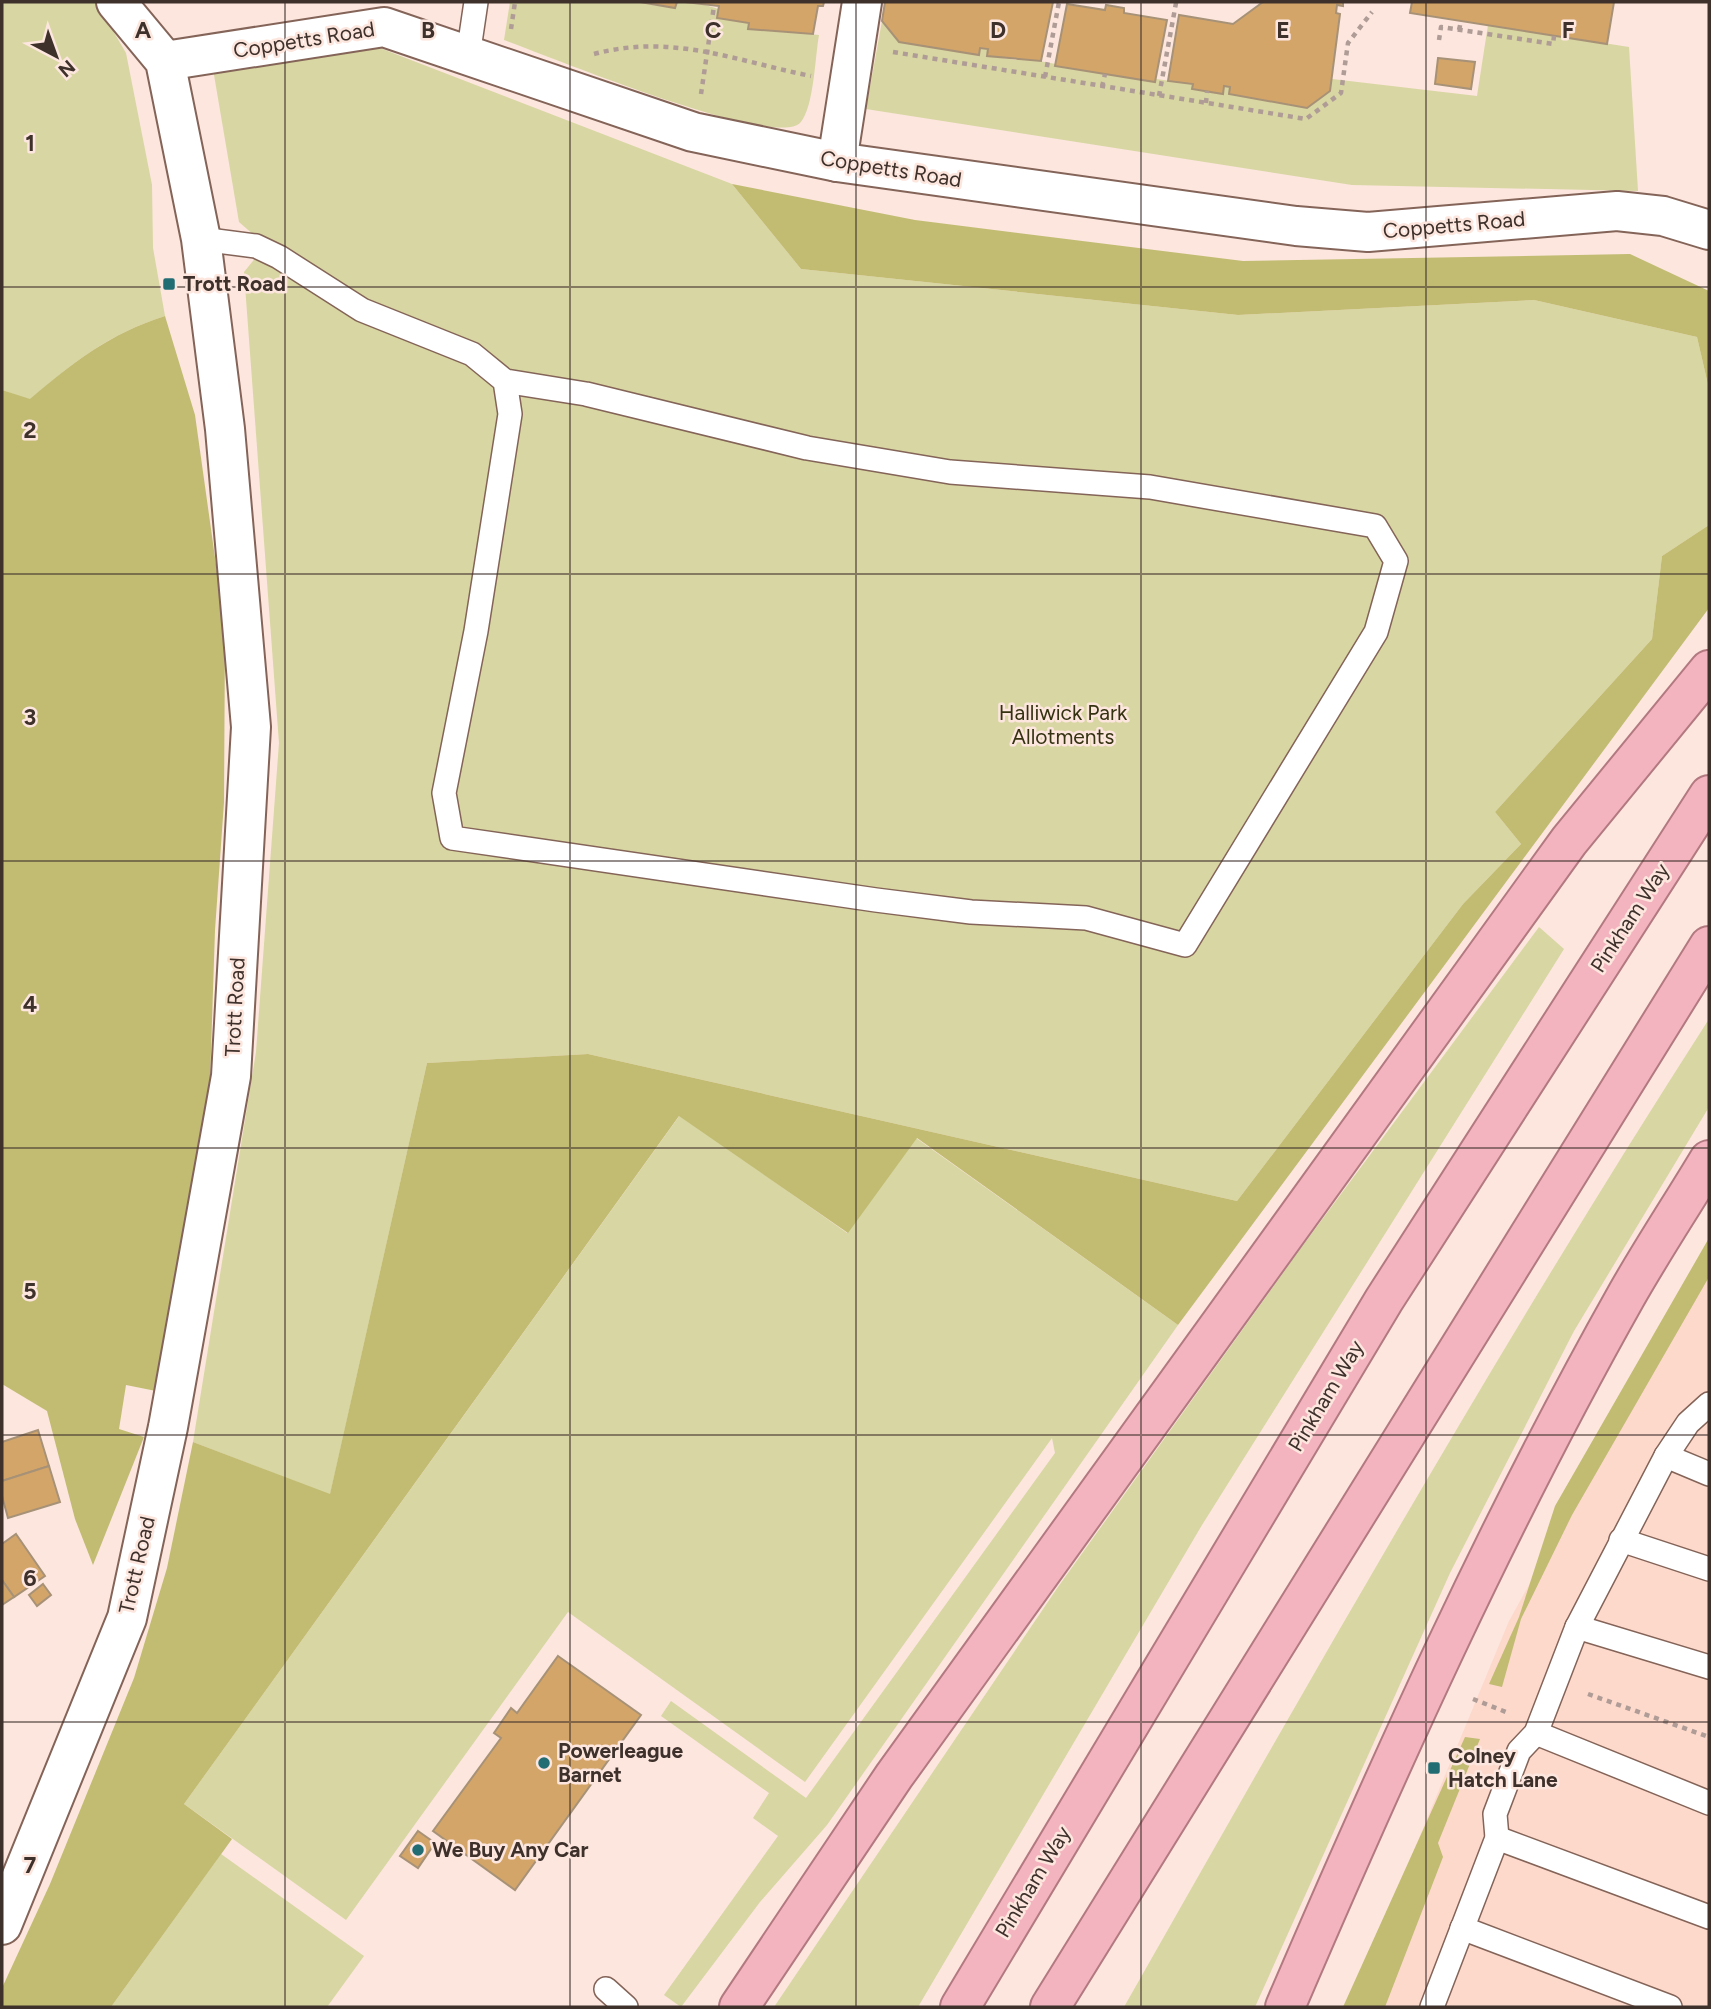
<svg xmlns="http://www.w3.org/2000/svg" width="1711" height="2009" viewBox="0 0 1711 2009" font-family="Figtree,sans-serif">
<rect width="100%" height="100%" fill="#fce6de"/>
<polygon fill="#fdd9cc" points="1709,1260 1709,2007 1349,2007 1509,1621"/>
<g fill="#d8d6a2">
<path d="M2,2H96L126,53L152,185L153,248L165,316C109,334 74,361 30,400L2,390Z"/>
<path d="M510,2H640L675,8L677,2C705,2 725,10 749,23V29L819,35C815,56 814,108 800,123C773,149 546,55 504,40Z"/>
<polygon points="882,21 899,42 979,54 980,48 988,49 988,56 1016,60 1017,57 1155,82 1156,79 1193,84 1192,88 1223,94 1224,86 1230,87 1229,94 1307,108 1330,91 1332,79 1477,96 1488,25 1629,47 1638,191 1352,185 866,109"/>
<polygon points="372,45 732,184 801,269 1238,315 1534,300 1697,337 1709,389 1709,525 1662,556 1652,639 1495,812 1521,844 1463,904 1237,1201 588,1054 427,1063 330,1495 193,1442 256,1052 279,743 244,272 257,256 255,236 239,222 213,69"/>
<polygon points="1539,927 1564,949 1202,1525 918,2007 774,2007 1058,1587 1301,1248"/>
<path d="M1709,1019V1107L1574,1331L1450,1573L1255,2007H1124C1313,1674 1502,1341 1709,1019Z"/>
<polygon points="680,1115 847,1233 916,1138 1178,1325 827,1825 760,1902 681,2007 664,1995 778,1836 753,1818 769,1793 661,1716 671,1701 806,1798 1055,1453 1052,1438 805,1782 568,1612 346,1920 184,1804"/>
<polygon points="221,1854 364,1956 327,2007 111,2007"/>
</g>
<g fill="#c1bc72">
<polygon points="732,184 915,220 1243,261 1630,254 1709,291 1709,389 1697,337 1534,300 1238,315 801,269"/>
<path d="M165,316L195,415L225,629L224,802L215,930L210,1082L156,1391L126,1385L119,1429L144,1437L93,1565L75,1519L47,1411L2,1384V390L30,399C75,361 109,334 165,316Z"/>
<polygon points="1709,525 1709,608 1178,1325 917,1138 848,1233 679,1116 184,1804 232,1839 111,2007 2,2007 2,1988 50,1884 134,1678 167,1568 193,1442 330,1494 427,1063 588,1054 1237,1201 1463,904 1521,844 1495,812 1652,639 1662,556"/>
<polygon points="1709,1238 1709,1277 1572,1515 1521,1619 1502,1687 1489,1684 1519,1617 1555,1506"/>
<polygon points="1465,1737 1480,1739 1438,1843 1443,1857 1385,2007 1343,2007"/>
</g>
<g fill="#d4a569" stroke="#a79277" stroke-width="2">
<polygon points="640,2 677,2 675,8"/>
<polygon points="685,2 824,2 823,6 818,6 813,34 748,29 749,23 717,18 719,6"/>
<polygon points="885,2 1053,2 1041,61 987,56 988,49 980,48 979,55 899,42 882,21"/>
<polygon points="1263,2 1343,2 1343,6 1337,5 1336,13 1340,14 1330,91 1307,108 1229,94 1230,87 1224,86 1223,94 1192,89 1193,84 1168,81 1179,15 1233,24"/>
<polygon points="1412,2 1614,2 1607,44 1410,13"/>
<polygon points="1067,4 1105,10 1106,5 1124,8 1124,13 1167,20 1155,82 1055,66"/>
<polygon points="1438,58 1475,62 1471,89 1435,84"/>
<polygon points="38,1430 49,1466 2,1481 2,1442"/>
<polygon points="49,1466 60,1502 8,1518 2,1496 2,1481"/>
<polygon points="16,1534 45,1576 14,1597 2,1580 2,1544"/>
<polygon points="2,1580 14,1597 2,1605"/>
<polygon points="43,1584 51,1595 37,1606 29,1595"/>
<polygon points="558,1656 641,1715 515,1890 433,1831 501,1738 494,1733 511,1708 517,1713"/>
<polygon points="418,1831 435,1843 418,1868 400,1856"/>
</g>
<g fill="none" stroke-linecap="round" stroke-linejoin="round">
<defs>
<g id="service">
<polyline points="468,56 476,2"/>
<polyline points="201,239 256,246 279,257 362,310 472,354 505,381 510,414 476,631 444,793 452,838 876,900 971,912 1086,918 1185,945 1376,632 1396,561 1375,526 1150,487 950,472 807,448 586,394 505,381"/>
<polyline points="1666,1456 1709,1474"/>
<polyline points="1621,1540 1709,1569"/>
<polyline points="1577,1627 1709,1667"/>
<polyline points="1536,1733 1709,1803"/>
<polyline points="1497,1838 1709,1917"/>
<polyline points="1462,1928 1670,2007"/>
<polyline points="606,1989 626,2007"/>
<polyline points="1432,2007 1497,1838 1495,1814 1519,1751 1536,1733 1577,1627 1666,1456 1688,1423 1709,1404"/>
</g>
<polyline id="minor" points="837,162 862,2"/>
<g id="tertiary">
<polyline points="165,61 384,27 693,132 837,162 1296,226 1368,232 1617,211 1663,216 1709,230"/>
<polyline points="2,1925 127,1618 168,1427 231,1076 251,727 225,429 201,239 165,61 116,2"/>
</g>
<g id="trunk">
<polyline points="739,2007 894,1776 1569,841 1709,670"/>
<polyline points="960,2007 1384,1300 1709,795"/>
<polyline points="1050,2007 1709,946"/>
<path d="M1285,2007C1389,1765 1497,1525 1626,1296C1652,1250 1682,1205 1709,1160"/>
</g>
</defs>
<use href="#service" stroke="#846458" stroke-width="26"/>
<use href="#minor" stroke="#846458" stroke-width="42"/>
<use href="#tertiary" stroke="#846458" stroke-width="42"/>
<use href="#trunk" stroke="#b27981" stroke-width="42"/>
<g stroke="#af9c96" stroke-width="4.5" stroke-dasharray="5 5" stroke-linecap="butt">
<polyline points="511,29 515,2"/>
<polyline points="1459,30 1461,21"/>
<polyline points="1439,40 1441,27 1553,44 1554,36"/>
<polyline points="893,52 1306,119 1341,93 1348,43 1372,12"/>
<path d="M594,54C672,33 736,61 811,76"/>
<polyline points="1045,77 1059,2"/>
<polyline points="1102,87 1105,74"/>
<polyline points="701,94 714,6"/>
<polyline points="1159,96 1176,3 1171,2"/>
<polyline points="1206,103 1207,91"/>
<polyline points="1588,1694 1709,1737"/>
<polyline points="1473,1699 1506,1712 1508,1708"/>
</g>
<use href="#service" stroke="#fff" stroke-width="23"/>
<use href="#minor" stroke="#fff" stroke-width="38"/>
<use href="#tertiary" stroke="#fff" stroke-width="38"/>
<use href="#trunk" stroke="#f4b4bf" stroke-width="38"/>
</g>
<path fill="none" stroke="#3e302b" stroke-width="2" stroke-opacity="0.55" d="M285,2V2007M570,2V2007M856,2V2007M1141,2V2007M1426,2V2007M2,287H1709M2,574H1709M2,861H1709M2,1148H1709M2,1435H1709M2,1722H1709"/>
<g fill="#226d73" stroke="#fce6de" stroke-width="2.5">
<rect x="162" y="277" width="14" height="14" rx="3.5"/>
<circle cx="544" cy="1763" r="7"/>
<rect x="1427" y="1761" width="14" height="14" rx="3.5"/>
<circle cx="418" cy="1850" r="7"/>
</g>
<g text-anchor="middle" stroke-width="5" stroke-linejoin="round" paint-order="stroke">
<g font-size="21" fill="#3e302b" stroke="#fce6de">
<text transform="translate(304 40) rotate(-9)" y="7">Coppetts Road</text>
<text transform="translate(891 169) rotate(9)" y="7">Coppetts Road</text>
<text transform="translate(1454 225) rotate(-5)" y="7">Coppetts Road</text>
<text transform="translate(1630 918) rotate(-57)" y="7">Pinkham Way</text>
<text transform="translate(235 1007) rotate(-87)" y="7">Trott Road</text>
<text transform="translate(1326 1396) rotate(-59)" y="7">Pinkham Way</text>
<text transform="translate(137 1565) rotate(-77)" y="7">Trott Road</text>
<text transform="translate(1033 1882) rotate(-59)" y="7">Pinkham Way</text>
</g>
<g font-size="21" font-weight="bold" fill="#3e302b" stroke="#fce6de" text-anchor="start">
<text x="183" y="291">Trott Road</text>
<text x="558" y="1758">Powerleague<tspan x="558" dy="24">Barnet</tspan></text>
<text x="1448" y="1763">Colney<tspan x="1448" dy="24">Hatch Lane</tspan></text>
<text x="432" y="1857">We Buy Any Car</text>
</g>
<g font-size="21" fill="#343211" stroke="#fce6de">
<text x="1063" y="720">Halliwick Park<tspan x="1063" dy="24">Allotments</tspan></text>
</g>
</g>
<g font-size="23" text-anchor="middle" font-weight="bold" fill="#3e302b" stroke="#fce6de" stroke-width="5" stroke-linejoin="round" paint-order="stroke">
<text x="143" y="38">A</text>
<text x="428" y="38">B</text>
<text x="713" y="38">C</text>
<text x="998" y="38">D</text>
<text x="1283" y="38">E</text>
<text x="1568" y="38">F</text>
<text x="30" y="151">1</text>
<text x="30" y="438">2</text>
<text x="30" y="725">3</text>
<text x="30" y="1012">4</text>
<text x="30" y="1299">5</text>
<text x="30" y="1586">6</text>
<text x="30" y="1873">7</text>
</g>
<rect width="1711" height="2009" fill="none" stroke="#3e302b" stroke-width="7"/>
<g transform="translate(56 56) rotate(139)" stroke="#fce6de" stroke-width="5" paint-order="stroke">
<path d="M0-5L12 26L0 18L-12 26Z" fill="#3e302b"/>
<text y="-10" font-size="19" font-weight="bold" text-anchor="middle" fill="#3e302b">N</text>
</g>
</svg>
